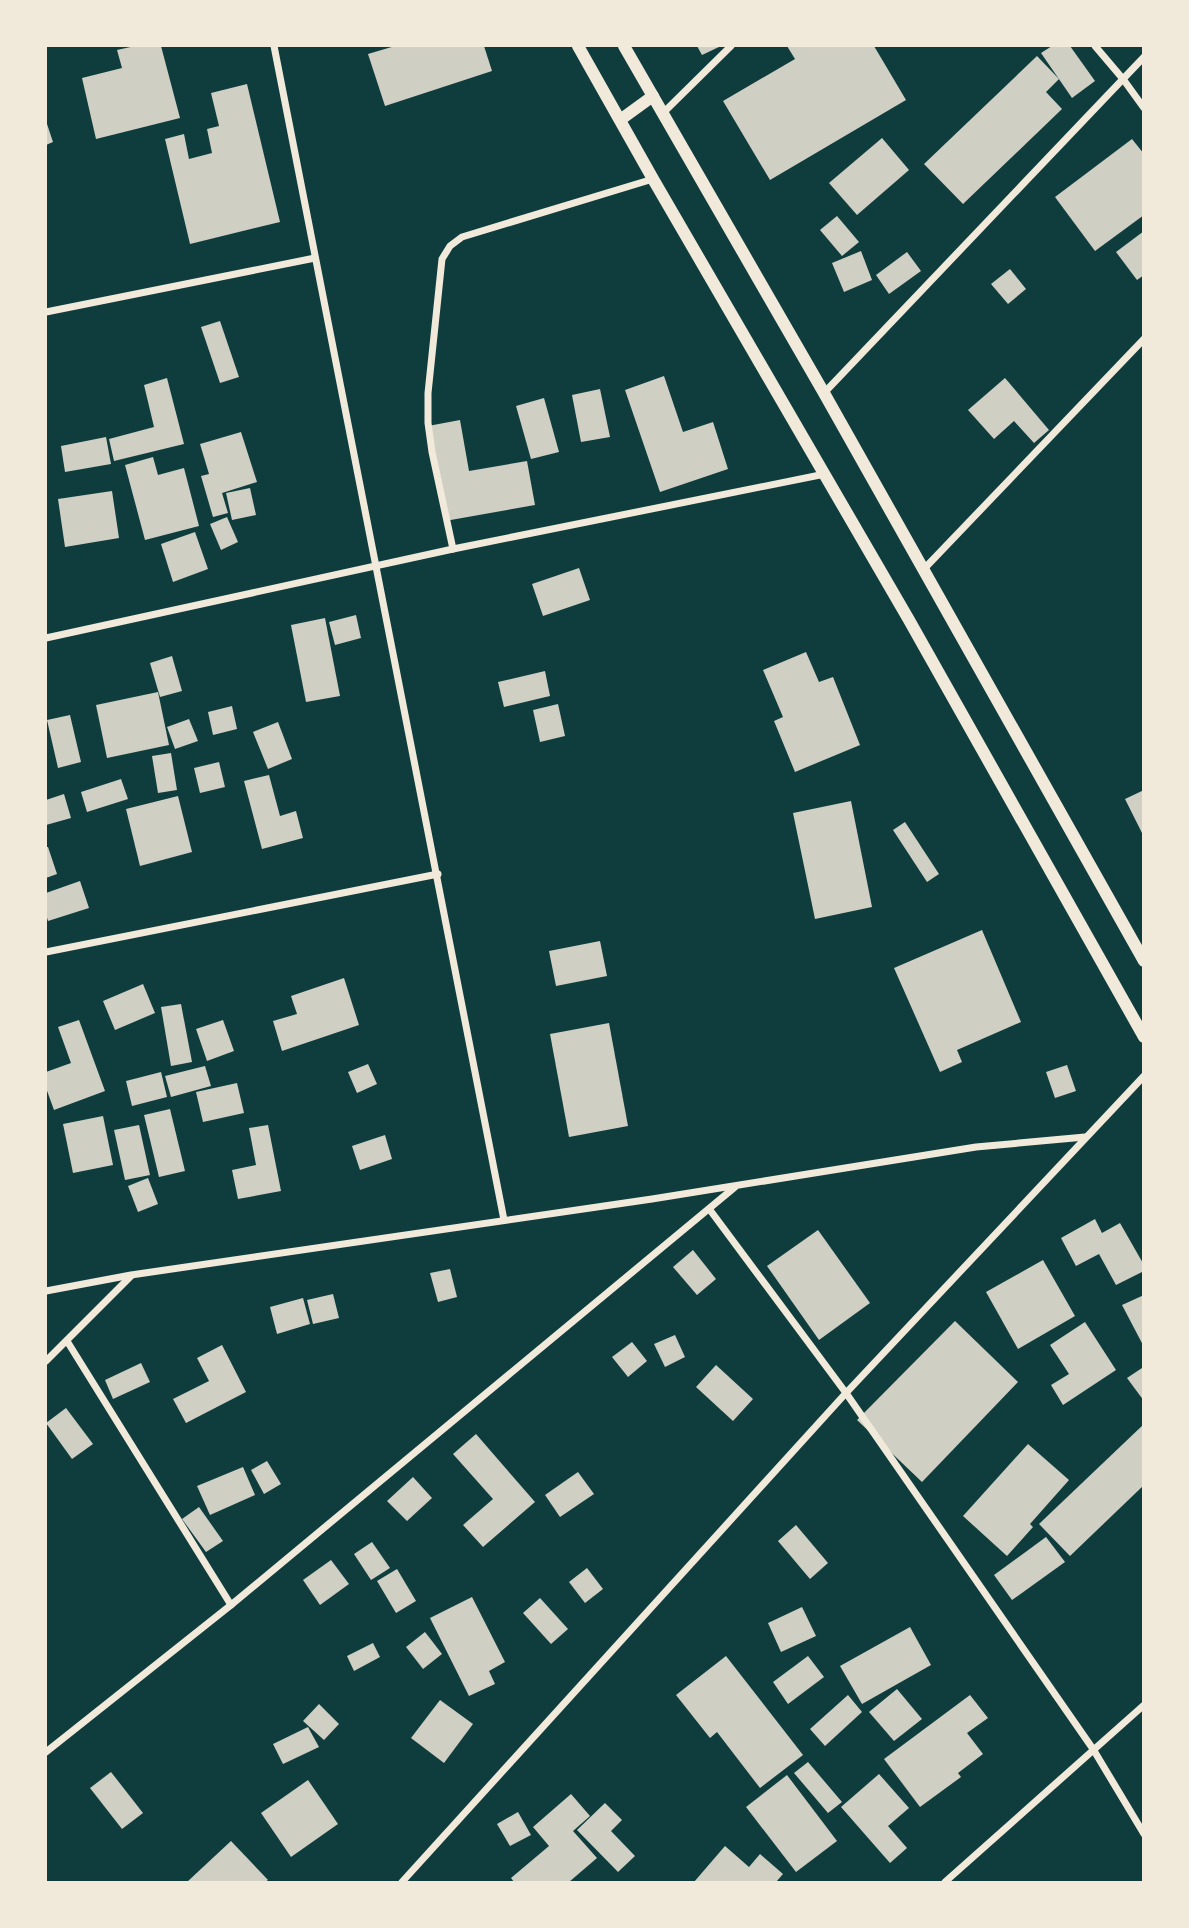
<svg xmlns="http://www.w3.org/2000/svg" width="1189" height="1928" viewBox="0 0 1189 1928" font-family="Inter,sans-serif">
<rect width="100%" height="100%" fill="#0f3d3e"/>
<g fill="#cfcfc3">
<polygon points="135,46 161,46 180,118 96,139 82,78 122,68 117,50"/>
<polygon points="395,46 484,46 492,71 385,106 368,54"/>
<polygon points="697,46 721,46 702,55"/>
<polygon points="787,46 874,46 906,100 770,180 723,101 795,59"/>
<polygon points="1052,46 1070,46 1095,81 1072,98 1041,53"/>
<polygon points="1037,56 1059,79 1046,92 1062,109 963,204 924,164"/>
<polygon points="247,84 280,222 190,244 165,139 184,134 189,159 212,153 207,129 219,126 211,93"/>
<polygon points="46,121 53,142 46,145"/>
<polygon points="882,138 909,170 857,215 829,183"/>
<polygon points="1132,139 1144,154 1144,215 1095,251 1055,197"/>
<polygon points="837,216 859,242 842,256 820,230"/>
<polygon points="1144,231 1144,275 1137,280 1116,252"/>
<polygon points="861,251 872,280 844,292 832,263"/>
<polygon points="907,252 921,271 889,294 876,275"/>
<polygon points="1010,269 1026,289 1008,304 991,284"/>
<polygon points="220,321 239,377 220,383 201,327"/>
<polygon points="664,376 683,432 713,422 728,469 660,492 625,390"/>
<polygon points="167,378 184,444 114,461 109,439 154,427 144,385"/>
<polygon points="1005,378 1049,430 1034,443 1014,421 994,439 968,410"/>
<polygon points="600,389 610,437 581,442 572,395"/>
<polygon points="544,398 559,452 531,459 516,406"/>
<polygon points="460,420 469,471 527,461 535,505 445,521 428,426"/>
<polygon points="241,432 257,482 222,493 228,513 213,517 201,476 209,474 200,444"/>
<polygon points="106,437 111,464 65,472 61,446"/>
<polygon points="153,457 158,475 184,468 199,526 145,540 125,465"/>
<polygon points="250,488 256,515 232,520 226,493"/>
<polygon points="112,491 119,538 65,547 58,499"/>
<polygon points="227,517 238,542 221,550 210,524"/>
<polygon points="195,532 208,569 173,582 161,544"/>
<polygon points="579,568 590,600 543,616 532,584"/>
<polygon points="356,615 361,638 335,645 329,622"/>
<polygon points="325,618 340,696 306,702 291,625"/>
<polygon points="806,652 819,682 833,677 860,745 795,772 774,721 783,717 763,670"/>
<polygon points="172,656 182,691 160,697 150,663"/>
<polygon points="545,671 550,696 504,707 498,682"/>
<polygon points="158,692 169,745 107,758 96,705"/>
<polygon points="558,704 565,736 540,742 533,710"/>
<polygon points="232,706 237,729 213,735 208,712"/>
<polygon points="70,715 81,762 58,768 47,720"/>
<polygon points="189,719 198,741 175,749 167,727"/>
<polygon points="278,722 292,759 268,769 253,732"/>
<polygon points="171,753 177,790 158,793 152,756"/>
<polygon points="219,762 225,787 200,793 194,768"/>
<polygon points="269,775 280,816 296,811 303,838 262,849 244,781"/>
<polygon points="121,779 128,799 87,812 81,792"/>
<polygon points="1144,790 1144,837 1125,799"/>
<polygon points="64,794 71,818 46,825 46,800"/>
<polygon points="178,796 192,852 140,866 126,809"/>
<polygon points="851,801 872,907 815,919 793,813"/>
<polygon points="905,822 939,874 927,882 893,830"/>
<polygon points="46,847 48,847 57,874 46,878"/>
<polygon points="80,881 89,908 48,921 46,914 46,893"/>
<polygon points="982,930 1021,1022 957,1050 962,1062 940,1072 894,968"/>
<polygon points="600,941 607,976 556,986 549,951"/>
<polygon points="344,978 359,1025 282,1051 273,1021 297,1014 291,996"/>
<polygon points="143,984 155,1013 115,1030 103,1001"/>
<polygon points="181,1004 192,1062 171,1066 161,1007"/>
<polygon points="79,1020 105,1091 54,1110 46,1088 46,1072 71,1063 58,1027"/>
<polygon points="223,1020 234,1051 207,1061 196,1029"/>
<polygon points="609,1023 628,1126 569,1137 550,1034"/>
<polygon points="368,1064 377,1084 357,1093 348,1072"/>
<polygon points="1067,1065 1076,1091 1055,1098 1046,1072"/>
<polygon points="205,1066 211,1086 171,1097 165,1076"/>
<polygon points="161,1072 167,1097 132,1106 126,1081"/>
<polygon points="237,1083 244,1113 203,1122 196,1092"/>
<polygon points="170,1109 185,1171 159,1177 144,1115"/>
<polygon points="103,1116 113,1165 73,1173 63,1124"/>
<polygon points="139,1125 150,1175 125,1180 114,1130"/>
<polygon points="268,1125 281,1191 238,1199 232,1170 256,1165 249,1128"/>
<polygon points="385,1135 392,1159 360,1170 352,1146"/>
<polygon points="148,1178 158,1204 138,1212 128,1186"/>
<polygon points="1095,1219 1102,1233 1120,1223 1144,1265 1144,1271 1116,1285 1099,1254 1076,1266 1061,1238"/>
<polygon points="818,1230 870,1303 819,1340 767,1266"/>
<polygon points="693,1250 716,1279 697,1295 673,1267"/>
<polygon points="1043,1260 1075,1316 1018,1349 986,1292"/>
<polygon points="450,1269 457,1297 438,1302 430,1273"/>
<polygon points="333,1294 339,1318 313,1324 307,1300"/>
<polygon points="1144,1295 1144,1347 1122,1305"/>
<polygon points="303,1298 310,1324 277,1334 270,1307"/>
<polygon points="955,1321 1018,1382 922,1482 857,1420"/>
<polygon points="1085,1322 1116,1370 1063,1405 1051,1385 1069,1374 1050,1345"/>
<polygon points="675,1335 685,1357 665,1367 654,1344"/>
<polygon points="632,1342 647,1361 628,1377 612,1357"/>
<polygon points="222,1345 246,1392 186,1423 173,1399 209,1381 197,1358"/>
<polygon points="141,1363 150,1382 113,1399 105,1380"/>
<polygon points="716,1365 753,1399 733,1421 696,1387"/>
<polygon points="1142,1368 1144,1371 1144,1401 1127,1378"/>
<polygon points="66,1408 93,1444 72,1459 46,1423"/>
<polygon points="1144,1424 1144,1485 1070,1556 1039,1524"/>
<polygon points="476,1434 535,1502 483,1547 463,1525 493,1499 453,1454"/>
<polygon points="1028,1444 1069,1480 1030,1524 1033,1527 1007,1556 963,1516"/>
<polygon points="267,1461 281,1484 264,1494 251,1470"/>
<polygon points="243,1467 255,1495 210,1515 197,1486"/>
<polygon points="578,1472 594,1494 560,1517 545,1495"/>
<polygon points="413,1477 432,1498 407,1521 387,1501"/>
<polygon points="199,1507 223,1541 206,1552 182,1519"/>
<polygon points="796,1525 828,1563 810,1579 778,1541"/>
<polygon points="1046,1537 1065,1562 1012,1600 994,1575"/>
<polygon points="372,1542 390,1568 371,1580 354,1554"/>
<polygon points="331,1560 349,1584 320,1605 303,1580"/>
<polygon points="587,1568 603,1589 585,1603 569,1582"/>
<polygon points="397,1569 416,1601 396,1613 377,1581"/>
<polygon points="472,1597 505,1662 489,1671 495,1684 469,1696 430,1618"/>
<polygon points="540,1598 568,1629 551,1644 523,1613"/>
<polygon points="802,1607 816,1636 781,1652 768,1623"/>
<polygon points="910,1627 931,1665 862,1704 840,1666"/>
<polygon points="425,1632 442,1654 423,1669 406,1647"/>
<polygon points="373,1643 380,1657 354,1671 347,1656"/>
<polygon points="726,1656 803,1755 760,1788 717,1732 710,1738 676,1695"/>
<polygon points="808,1656 824,1677 788,1704 773,1682"/>
<polygon points="897,1689 922,1719 894,1741 869,1712"/>
<polygon points="848,1695 862,1712 825,1746 810,1729"/>
<polygon points="970,1695 988,1718 967,1733 983,1754 958,1773 961,1777 920,1807 884,1759"/>
<polygon points="440,1700 473,1724 444,1763 411,1738"/>
<polygon points="319,1704 339,1724 324,1740 303,1721"/>
<polygon points="308,1727 319,1747 283,1764 273,1744"/>
<polygon points="808,1762 842,1802 828,1813 794,1773"/>
<polygon points="111,1772 143,1813 122,1829 90,1788"/>
<polygon points="879,1774 909,1808 888,1826 907,1848 890,1863 841,1807"/>
<polygon points="787,1775 837,1841 796,1872 746,1807"/>
<polygon points="308,1780 338,1824 291,1857 261,1813"/>
<polygon points="571,1794 590,1816 573,1831 597,1858 569,1882 514,1882 511,1878 549,1846 533,1827"/>
<polygon points="605,1803 622,1820 611,1831 635,1856 618,1872 577,1830"/>
<polygon points="518,1812 531,1835 510,1846 497,1824"/>
<polygon points="231,1841 268,1880 265,1882 187,1882"/>
<polygon points="725,1846 749,1867 760,1854 783,1874 776,1882 694,1882"/>
</g>
<g fill="none" stroke-linecap="round" stroke-linejoin="round">
<g stroke="#f1e9da" stroke-width="7">
<polyline points="274,46 504,1220"/>
<polyline points="1095,46 1123,79 1144,108"/>
<polyline points="663,113 731,46"/>
<polyline points="46,312 315,258"/>
<polyline points="824,393 1144,57"/>
<polyline points="453,549 432,452 428,423 428,393 442,259 450,246 462,237 653,179"/>
<polyline points="923,570 1144,339"/>
<polyline points="46,638 453,549 825,474"/>
<polyline points="46,952 438,874"/>
<polyline points="710,1210 846,1393 1093,1749 1144,1834"/>
<polyline points="46,1291 131,1275 652,1199 976,1147 1085,1137"/>
<polyline points="67,1341 231,1605"/>
<polyline points="46,1361 131,1276"/>
<polyline points="46,1752 231,1605 735,1187"/>
<polyline points="402,1882 846,1393 1144,1076"/>
<polyline points="945,1882 1144,1705"/>
</g>
<g stroke="#f1e9da" stroke-width="12">
<polyline points="578,46 653,179 909,620 1144,1037"/>
<polyline points="624,46 824,393 1144,961"/>
<polyline points="620,120 653,96"/>
</g>
</g>
<rect width="1189" height="1928" fill="none" stroke="#f1e9da" stroke-width="94"/>
</svg>
